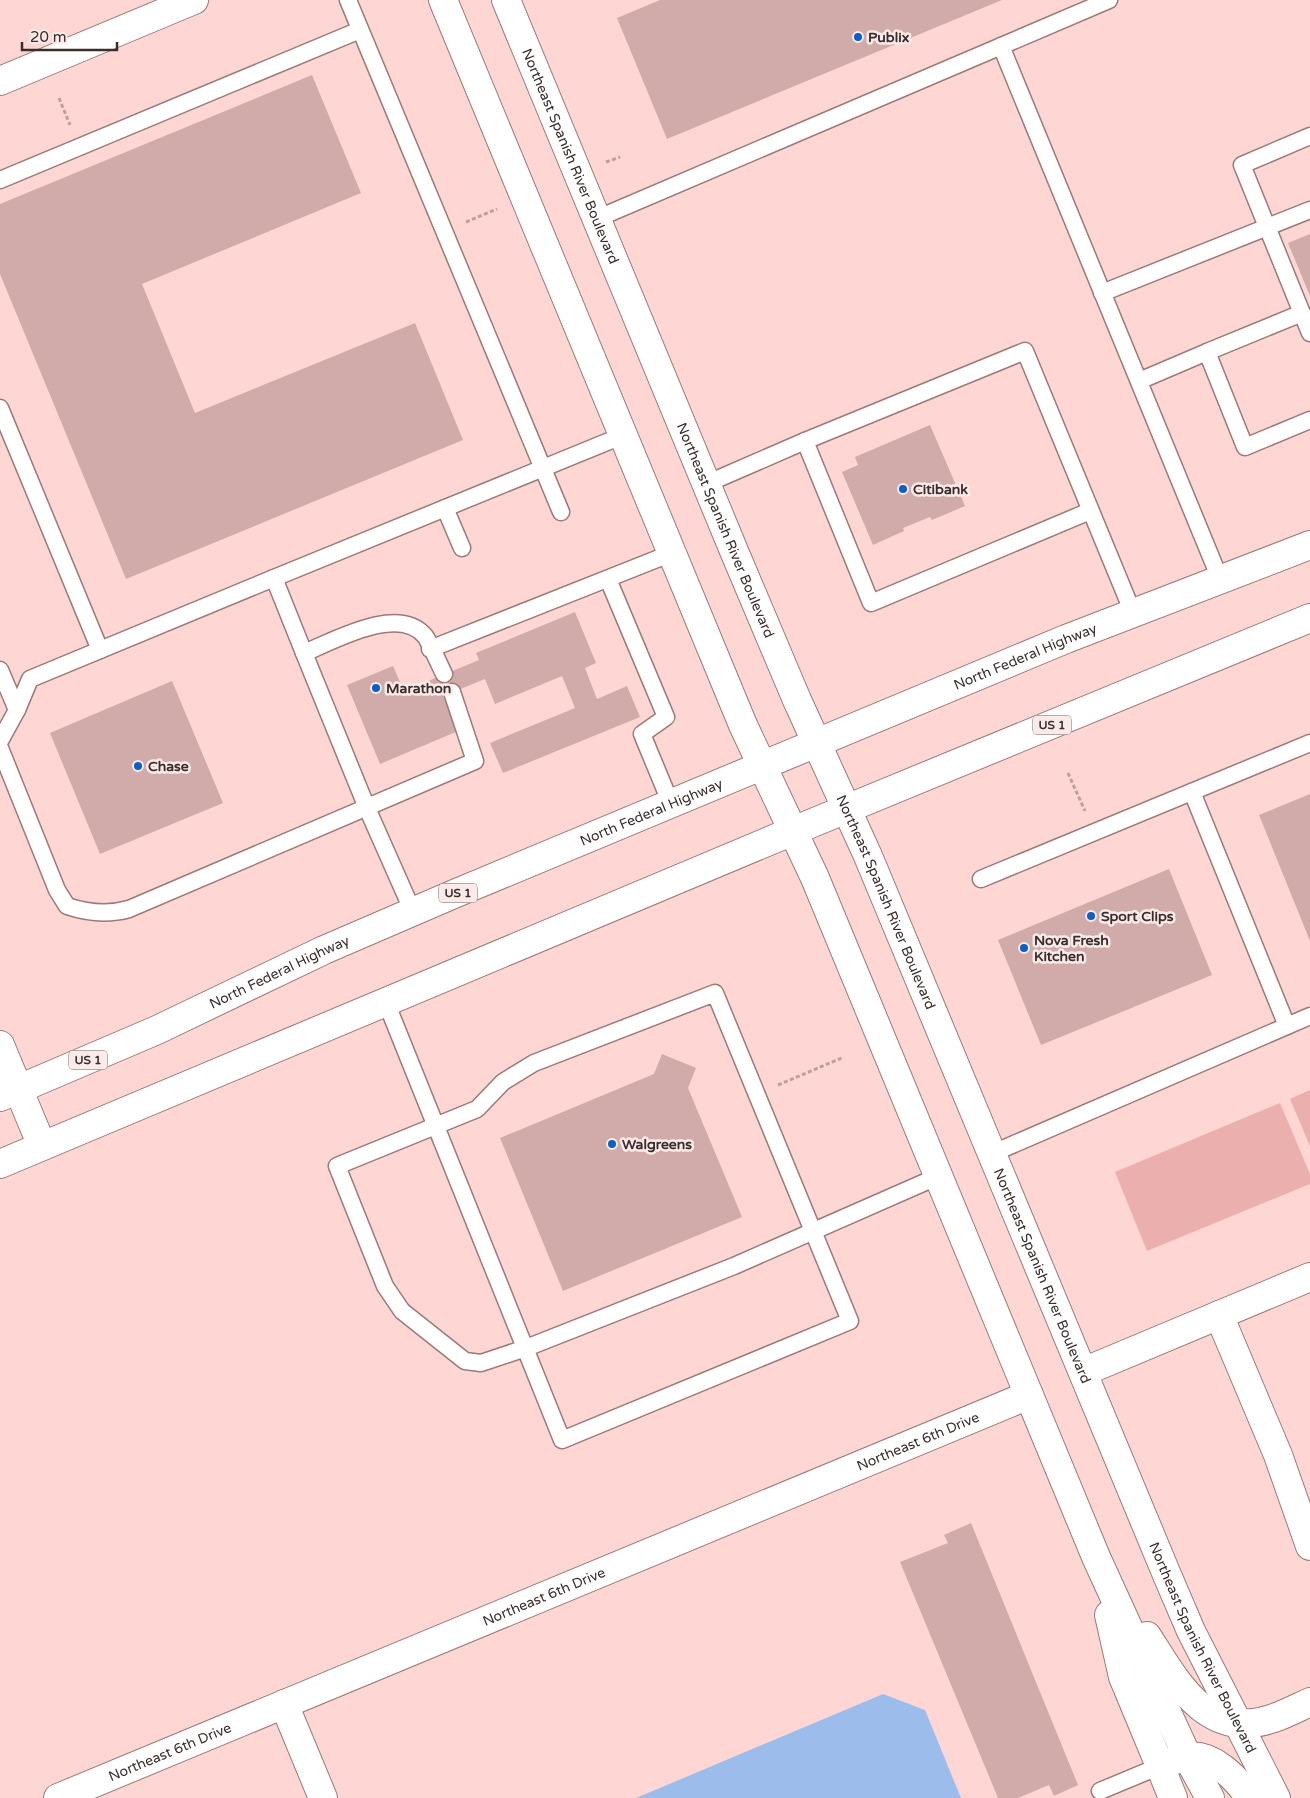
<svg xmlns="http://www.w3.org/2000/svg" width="1310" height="1798" viewBox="0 0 1310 1798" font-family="'Varela Round',sans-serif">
<rect width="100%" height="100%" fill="#fed7d4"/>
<g fill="#ebb0ad">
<polygon points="1310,1090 1310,1146 1290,1099"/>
<polygon points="1280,1103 1310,1174 1310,1184 1147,1251 1115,1172"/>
</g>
<polygon fill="#9cbceb" points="883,1694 925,1710 961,1798 636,1798"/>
<g fill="#d0aba9">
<polygon points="660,0 1002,0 667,139 617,18"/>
<polygon points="312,75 361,193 142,284 195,413 415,323 463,440 126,579 0,274 0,204"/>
<polygon points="1310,234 1310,296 1288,243"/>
<polygon points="930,425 965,506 932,520 930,517 903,528 904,531 873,545 842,472 858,465 855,457"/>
<polygon points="575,612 596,663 585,668 597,699 627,686 640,717 503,773 490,743 575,708 562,676 495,704 485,679 443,696 458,731 380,764 347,685 393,666 404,691 479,660 476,653"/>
<polygon points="172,681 223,803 100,854 50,733"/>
<polygon points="1310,794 1310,941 1259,815"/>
<polygon points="1169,869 1212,975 1041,1045 998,940"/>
<polygon points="662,1054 696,1068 688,1088 742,1217 563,1291 500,1138 654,1074"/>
<polygon points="971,1523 1078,1785 1054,1796 1049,1785 1018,1798 998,1798 900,1562 948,1543 944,1535"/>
</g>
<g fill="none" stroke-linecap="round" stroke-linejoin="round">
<defs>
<g id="service">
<polyline points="348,0 561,512"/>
<polyline points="1001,46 1220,579"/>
<polyline points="1310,136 1242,165 1310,333"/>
<polyline points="0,180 360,30"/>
<polyline points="596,219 1109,0"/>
<polyline points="1102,293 1310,210"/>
<polyline points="1302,313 1207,352 1245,447 1310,420"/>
<polyline points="1139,381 1207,352"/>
<polyline points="0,408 100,650"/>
<polyline points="805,441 871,603 1090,511"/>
<polyline points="706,484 805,441 1025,351 1133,613"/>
<polyline points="445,508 462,548"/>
<polyline points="608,579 666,717 642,734 671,804"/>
<polyline points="430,649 672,553"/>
<polyline points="304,653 274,578 624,435"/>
<polyline points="0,670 17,710 0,741"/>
<polyline points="17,710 30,679 274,578"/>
<path d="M0,748L57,890L67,906C88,913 108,915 129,909L475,761L452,692"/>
<polyline points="981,879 1310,743"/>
<path d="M413,912L367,808L304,653C334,641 398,604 425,636C429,641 440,666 444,674"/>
<path d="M386,1002C445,1148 504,1294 562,1440L850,1321C805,1211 760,1102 715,993L534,1063L503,1082L477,1109L337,1166L385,1286L402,1311L465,1361L481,1363L526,1348L734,1266L939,1176"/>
<polyline points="1287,1026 1310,1016"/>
<polyline points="991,1154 1287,1026 1192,792"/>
<polyline points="1100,1791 1160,1766"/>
</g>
<g id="minor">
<polyline points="0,81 194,0"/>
<polyline points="0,1045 42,1146"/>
<polyline points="1219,1315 1278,1455 1310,1546"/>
<polyline points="1083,1372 1310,1277"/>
<polyline points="284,1704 323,1798"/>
<polyline points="1160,1766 1173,1798"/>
<path id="s1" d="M58,1798L1029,1395"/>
</g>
<g id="secondary">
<polyline points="443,0 743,725 815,878 1096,1557 1187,1756 1210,1798"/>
<path id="s2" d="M506,0L734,551L797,700L868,856L1167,1575L1191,1631L1276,1798"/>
<path d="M1109,1615L1123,1677L1160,1766C1168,1763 1177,1758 1186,1757C1212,1752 1237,1779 1250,1798"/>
<path d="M1147,1636C1176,1681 1206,1740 1271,1719C1284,1715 1297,1708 1310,1702"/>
</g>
<g id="primary">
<path id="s3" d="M0,1097L157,1030L324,950L454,894L1066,639L1310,545"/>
<polyline points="0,1164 793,831 1310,618"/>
</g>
</defs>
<use href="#service" stroke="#9d7977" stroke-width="19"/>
<use href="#minor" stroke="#9d7977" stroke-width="30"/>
<use href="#secondary" stroke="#9d7977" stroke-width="30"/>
<use href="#primary" stroke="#9d7977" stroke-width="30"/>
<g stroke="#be9f9d" stroke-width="3" stroke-dasharray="4 2.5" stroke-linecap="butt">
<polyline points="59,98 70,125"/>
<polyline points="606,162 620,157"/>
<polyline points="466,222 497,209"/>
<polyline points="1068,773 1085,811"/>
<polyline points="778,1085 844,1057"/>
</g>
<use href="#service" stroke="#fff" stroke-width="16"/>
<use href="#minor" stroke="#fff" stroke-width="28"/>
<use href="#secondary" stroke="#fff" stroke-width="28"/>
<use href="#primary" stroke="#fff" stroke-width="28"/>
</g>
<g fill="#0960ca" stroke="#faeae9" stroke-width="2">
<circle cx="858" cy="37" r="5"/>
<circle cx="903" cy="489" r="5"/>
<circle cx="376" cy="688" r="5"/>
<circle cx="138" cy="766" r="5"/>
<circle cx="1091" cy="916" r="5"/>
<circle cx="1024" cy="948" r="5"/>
<circle cx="612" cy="1144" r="5"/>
</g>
<g text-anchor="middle" stroke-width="5" stroke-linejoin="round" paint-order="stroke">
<g fill="#faeae9" stroke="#756665" stroke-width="1">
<rect x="1033" y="715.5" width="38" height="19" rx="4"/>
<rect x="439" y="883.5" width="38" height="19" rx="4"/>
<rect x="69" y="1050.5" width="38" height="19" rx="4"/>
</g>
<g font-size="12" font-weight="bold" fill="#3c2d2c">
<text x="1052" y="729">US 1</text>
<text x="458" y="897">US 1</text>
<text x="88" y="1064">US 1</text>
</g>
<g font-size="14" font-weight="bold" fill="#3c2d2c" stroke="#faeae9" text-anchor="start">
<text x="868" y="42">Publix</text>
<text x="913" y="494">Citibank</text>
<text x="386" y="693">Marathon</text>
<text x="148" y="771">Chase</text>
<text x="1101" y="921">Sport Clips</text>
<text x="1034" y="945">Nova Fresh<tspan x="1034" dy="16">Kitchen</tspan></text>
<text x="622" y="1149">Walgreens</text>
</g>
<g font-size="14" fill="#3c2d2c" stroke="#faeae9">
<text dy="5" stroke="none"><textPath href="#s2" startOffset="169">Northeast Spanish River Boulevard</textPath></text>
<text dy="5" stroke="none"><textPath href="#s2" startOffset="574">Northeast Spanish River Boulevard</textPath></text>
<text dy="5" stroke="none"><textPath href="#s3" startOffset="1116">North Federal Highway</textPath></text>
<text dy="5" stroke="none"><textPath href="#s3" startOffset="711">North Federal Highway</textPath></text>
<text dy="5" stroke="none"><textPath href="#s2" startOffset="979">Northeast Spanish River Boulevard</textPath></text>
<text dy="5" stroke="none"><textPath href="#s3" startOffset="306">North Federal Highway</textPath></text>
<text dy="5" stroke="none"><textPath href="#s2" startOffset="1384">Northeast Spanish River Boulevard</textPath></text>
<text dy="5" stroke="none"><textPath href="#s1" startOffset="931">Northeast 6th Drive</textPath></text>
<text dy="5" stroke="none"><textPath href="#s1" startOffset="526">Northeast 6th Drive</textPath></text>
<text dy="5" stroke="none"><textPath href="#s2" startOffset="1789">Northeast Spanish River Boulevard</textPath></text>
<text dy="5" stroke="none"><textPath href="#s1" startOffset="121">Northeast 6th Drive</textPath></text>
</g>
</g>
<path d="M22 42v8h95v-8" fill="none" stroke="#3c2d2c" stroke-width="2.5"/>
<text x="30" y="42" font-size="15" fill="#3c2d2c" stroke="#faeae9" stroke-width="4" paint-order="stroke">20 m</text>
</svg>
